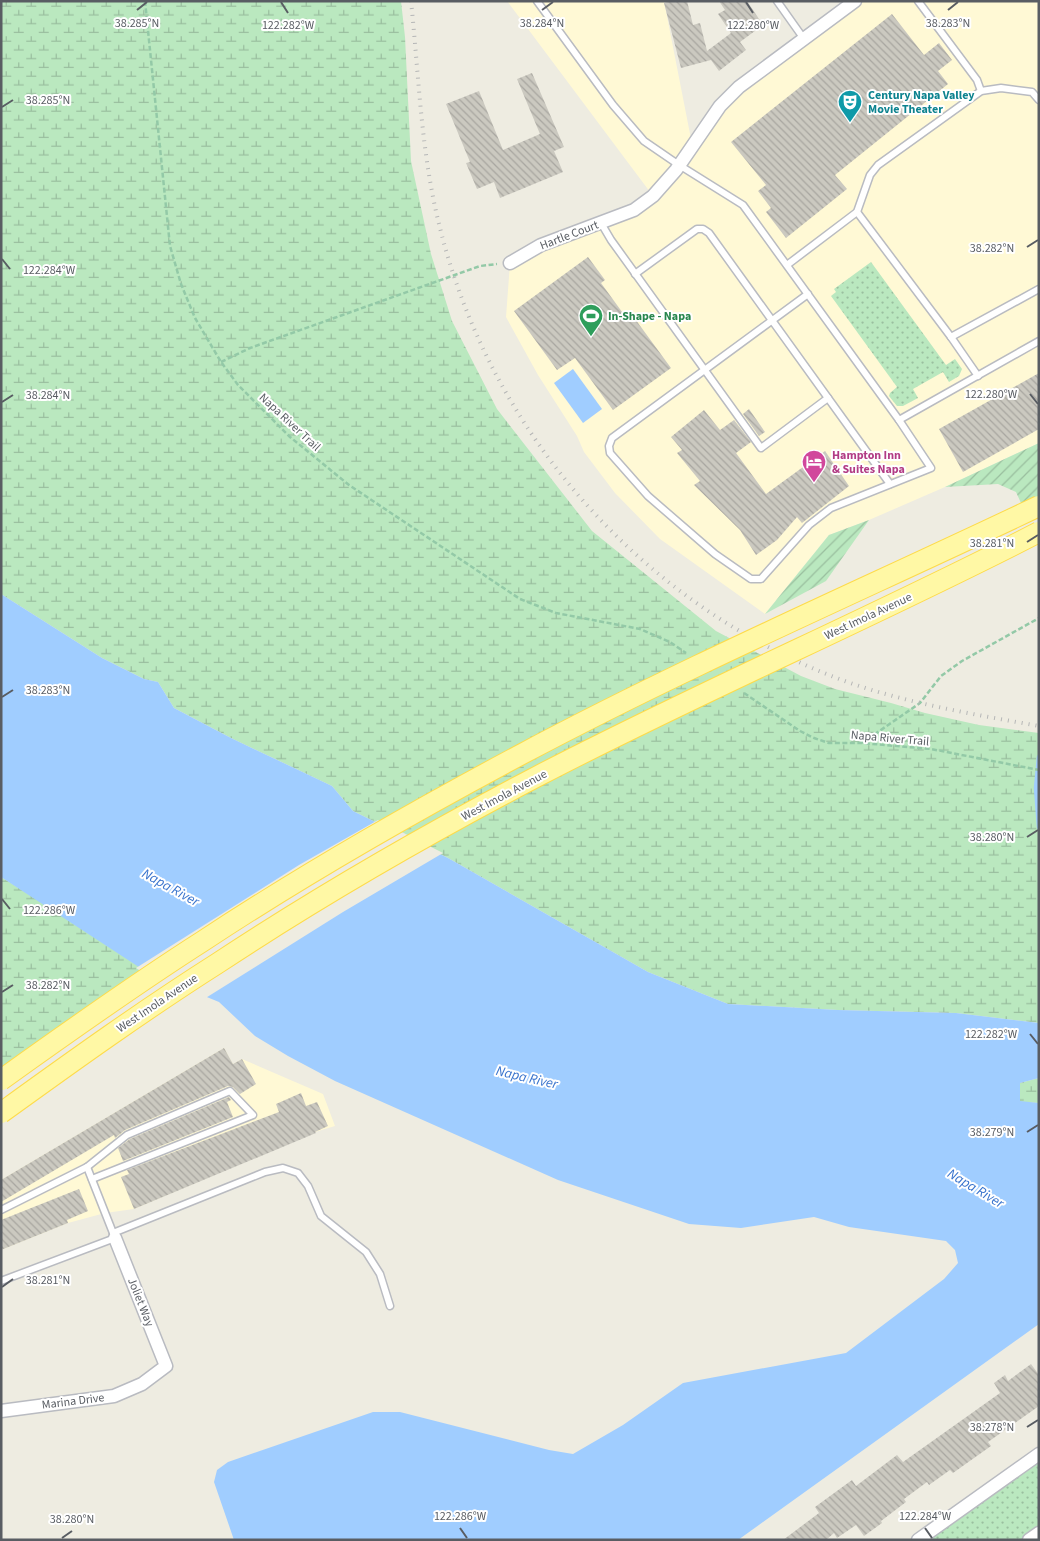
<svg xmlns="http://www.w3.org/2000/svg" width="1040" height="1541" viewBox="0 0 1040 1541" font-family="'Source Sans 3',sans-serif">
<defs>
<pattern id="grass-dots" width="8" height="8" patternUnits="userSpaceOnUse" patternTransform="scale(1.25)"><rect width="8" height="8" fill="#bae8bf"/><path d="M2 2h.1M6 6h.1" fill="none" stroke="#9abf9f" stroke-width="1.8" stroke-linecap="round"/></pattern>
<pattern id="wetland-marsh" width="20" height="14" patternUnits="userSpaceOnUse" patternTransform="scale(1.25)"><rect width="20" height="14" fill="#bae8bf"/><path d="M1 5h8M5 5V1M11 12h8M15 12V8" fill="none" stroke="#9abf9f"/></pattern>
<pattern id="garden-furrows" width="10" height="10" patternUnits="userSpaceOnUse" patternTransform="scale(1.25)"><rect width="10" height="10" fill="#bae8bf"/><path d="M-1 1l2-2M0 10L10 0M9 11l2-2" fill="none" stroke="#9abf9f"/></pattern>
<pattern id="building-back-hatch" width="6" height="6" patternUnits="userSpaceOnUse" patternTransform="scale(1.25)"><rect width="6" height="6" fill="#cbc9c0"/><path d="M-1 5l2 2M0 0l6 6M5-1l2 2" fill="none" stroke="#a8a6a0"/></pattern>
</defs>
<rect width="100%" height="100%" fill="#eeece1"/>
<g fill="#fff9d5">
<polygon points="507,1 664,1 692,144 720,106 859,1 1039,1 1039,443 945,487 869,520 829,535 765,614 660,539 615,493 584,452 577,436 538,375 506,317 510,263 653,196"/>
<polygon points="224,1048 233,1064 242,1059 323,1094 335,1126 315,1132 134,1209 105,1213 68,1223 1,1250 1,1180"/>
</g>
<g fill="url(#grass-dots)">
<polygon points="871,262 946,365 955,359 962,369 959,376 949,382 943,372 913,389 918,398 903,406 897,406 889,396 890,393 897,387 831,296 836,292 834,289"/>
<polygon points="1039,1454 1039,1533 1029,1540 918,1540"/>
</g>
<g fill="url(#wetland-marsh)">
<polygon points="1,1 401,1 405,37 411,161 431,254 452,321 497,409 592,531 716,631 801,676 835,689 891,703 925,713 979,725 1039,733 1039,1023 956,1013 838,1010 728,1004 648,972 448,858 353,811 332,786 231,738 174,708 158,682 144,679 102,658 1,594"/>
<polygon points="1,877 155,973 1,1080"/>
<polygon points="1039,1078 1039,1103 1020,1102 1020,1083"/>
</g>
<g fill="url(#garden-furrows)">
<polygon points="1039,443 1039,506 1025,512 1016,492 998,484 945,487"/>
<polygon points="869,520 826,581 765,614 829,535"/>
</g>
<g fill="#a0cdff">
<polygon points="573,369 602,409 583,423 554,383"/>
<polygon points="1,594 102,658 144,679 158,682 174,708 231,738 332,786 353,811 448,858 648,972 728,1004 838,1010 956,1013 1039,1023 1039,1078 1020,1083 1020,1101 1039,1103 1039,1324 738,1540 234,1540 214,1482 217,1470 228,1462 373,1412 400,1412 549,1450 573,1454 623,1425 683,1383 846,1353 944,1279 958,1263 955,1250 946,1241 849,1227 814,1217 741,1228 689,1224 558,1180 335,1081 288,1056 255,1036 219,1002 148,973 1,877"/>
</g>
<polygon fill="#eeece1" points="378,820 443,853 343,912 204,999 147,975 136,968 299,865"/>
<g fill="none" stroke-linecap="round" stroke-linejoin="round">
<polyline stroke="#a0cdff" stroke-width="4.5" points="1039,757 1036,788 1039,827"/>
</g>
<g fill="url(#building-back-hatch)">
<polygon points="671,1 687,1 693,25 700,23 707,51 731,33 718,14 725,10 719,1 747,1 763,25 740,42 746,50 719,71 711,60 681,68 664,3"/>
<polygon points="892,14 924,55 939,43 952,60 938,71 948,84 835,175 847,189 786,238 766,212 771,208 758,191 766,185 731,142"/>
<polygon points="532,73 564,147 554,151 563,172 500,198 494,182 477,189 466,163 470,162 446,104 479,91 503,150 540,134 517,79"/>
<polygon points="588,257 605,280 601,283 625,316 630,312 671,368 613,410 575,358 557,370 514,311"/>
<polygon points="1039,373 1039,429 963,472 939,429"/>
<polygon points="749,409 765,432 759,436 743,414"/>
<polygon points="704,410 720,430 734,420 751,442 736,453 766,494 825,451 849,486 802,523 797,517 777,540 756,555 740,530 694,485 700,481 677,453 682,450 671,437"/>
<polygon points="224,1048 233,1064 242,1059 256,1084 240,1094 233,1087 228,1086 125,1130 115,1138 114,1135 1,1202 1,1180"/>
<polygon points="301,1093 306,1106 317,1102 328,1126 315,1132 316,1133 134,1209 121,1177 129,1174 127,1170 279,1112 276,1104"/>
<polygon points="229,1097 231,1100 227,1102 233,1117 123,1161 118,1148 130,1139"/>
<polygon points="79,1189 88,1211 67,1220 68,1223 1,1250 1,1220"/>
<polygon points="1031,1364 1039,1375 1039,1406 988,1442 991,1446 967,1463 953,1473 950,1470 929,1485 927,1482 904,1499 906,1502 881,1521 882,1523 864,1536 856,1525 837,1538 834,1533 826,1540 783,1540 819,1513 815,1507 852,1480 856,1486 897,1455 903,1462 1000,1393 994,1383 1005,1375 1008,1381"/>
</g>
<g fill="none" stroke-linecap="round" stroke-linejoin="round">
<defs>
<g id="lane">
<polyline points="537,1 613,105 644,141 679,165 743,205 899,420 931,468 831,508 809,525 761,579 751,579 715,554 648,496 610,453 609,446 612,438 808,294"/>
<polyline points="777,1 804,39"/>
<polyline points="918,1 977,80 981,91"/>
<polyline points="857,212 951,337 978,376"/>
<polyline points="601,223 611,240 761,448 828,398"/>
<polyline points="787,265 857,212 870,175 878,165 981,91 1001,88 1032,92 1039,100"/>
<polyline points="635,274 697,229 703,229 709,233 890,484"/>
<polyline points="951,337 1039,289"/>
<polyline points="899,420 1039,341"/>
<polyline points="1,1210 87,1167 127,1135 230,1091 253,1115 92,1179"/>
<polyline points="113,1233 265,1172 283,1168 298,1173 308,1186 321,1216 366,1252 380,1274 390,1306"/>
<polyline points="1,1281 115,1238 87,1167"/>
</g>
<g id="street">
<polyline points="510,263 541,245 634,210 653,196 676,170 720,106 739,87 855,1"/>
<polyline points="1,1411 114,1396 142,1384 166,1366 115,1238"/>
<polyline points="918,1540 1039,1454"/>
<polyline points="1029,1540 1039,1533"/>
</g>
</defs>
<use href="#lane" stroke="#b9bbc1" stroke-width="9"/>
<use href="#street" stroke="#b9bbc1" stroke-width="15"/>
<g stroke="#93c9a7" stroke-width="2.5" stroke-dasharray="5 2.5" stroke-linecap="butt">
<polyline points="145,1 170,246 181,284 195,318 221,362 238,385 290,437 349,485 520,599 556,613 640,629 670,642 686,653"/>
<polyline points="221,362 250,348 480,266 497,264"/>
<polyline points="744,693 800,731 814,738 829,743 862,743 931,749 1039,770"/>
<polyline points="862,743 920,703 941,676 962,661 1039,618"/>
</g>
<use href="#lane" stroke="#fff" stroke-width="6"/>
<use href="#street" stroke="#fff" stroke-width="12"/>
<path stroke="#b5b6b6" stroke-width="4" stroke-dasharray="1 6" stroke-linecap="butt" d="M411,1C419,77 421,154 440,228C491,434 643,606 842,680C905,703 972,714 1039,726"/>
<defs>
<g id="primary-bridge">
<path d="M1,1080C68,1032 134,985 203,941C306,873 413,812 522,754C691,664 867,588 1039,506"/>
<path d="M1,1113C73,1061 144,1010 218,963C321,895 429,833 538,776C703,690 874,617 1039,532"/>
</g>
</defs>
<use href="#primary-bridge" stroke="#fedb4a" stroke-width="22" stroke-linecap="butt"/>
<use href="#primary-bridge" stroke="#fff8a5" stroke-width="20"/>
</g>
<path fill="none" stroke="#595d63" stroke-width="2" d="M281,2L288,13M746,2L753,13M137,10L147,2M542,10L553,2M948,10L958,2M2,107L13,100M1027,247L1038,240M2,259L10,269M1030,394L1038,404M2,402L13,395M1027,542L1038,535M2,697L13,690M1027,837L1038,830M2,899L10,909M2,992L13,985M1030,1034L1038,1044M1027,1132L1038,1125M2,1287L13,1279M1027,1427L1038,1420M460,1528L467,1538M925,1528L932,1538M62,1538L72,1531"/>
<defs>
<symbol id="theatre-pin" viewBox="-11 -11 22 30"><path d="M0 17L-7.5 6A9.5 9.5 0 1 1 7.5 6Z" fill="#0f9aa8" stroke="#fff"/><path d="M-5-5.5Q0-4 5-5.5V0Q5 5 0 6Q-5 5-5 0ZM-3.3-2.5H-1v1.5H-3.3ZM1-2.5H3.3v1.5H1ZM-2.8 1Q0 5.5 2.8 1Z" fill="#fff"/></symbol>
<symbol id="stadium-pin" viewBox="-11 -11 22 30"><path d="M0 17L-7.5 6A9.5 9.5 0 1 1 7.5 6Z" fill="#2e9e5b" stroke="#fff"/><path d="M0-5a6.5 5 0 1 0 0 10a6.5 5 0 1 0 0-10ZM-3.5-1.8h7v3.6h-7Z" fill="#fff"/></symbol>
<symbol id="hotel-pin" viewBox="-11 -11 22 30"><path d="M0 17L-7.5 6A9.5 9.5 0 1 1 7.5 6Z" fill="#d1479c" stroke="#fff"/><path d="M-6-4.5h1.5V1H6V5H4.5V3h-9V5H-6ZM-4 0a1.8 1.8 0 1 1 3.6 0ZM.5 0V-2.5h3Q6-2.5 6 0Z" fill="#fff"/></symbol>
</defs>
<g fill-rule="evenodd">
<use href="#theatre-pin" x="836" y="88" width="28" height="38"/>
<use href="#stadium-pin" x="577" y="302" width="28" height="38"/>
<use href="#hotel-pin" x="800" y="448" width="28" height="38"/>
</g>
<g text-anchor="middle" stroke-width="4" stroke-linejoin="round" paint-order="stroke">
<g font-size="12" font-weight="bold" fill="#0d838f" stroke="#fff" text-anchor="start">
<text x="868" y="99">Century Napa Valley<tspan x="868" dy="14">Movie Theater</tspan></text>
</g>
<g font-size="12" fill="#595d63" stroke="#fff">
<text transform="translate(569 235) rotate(-21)" y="4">Hartle Court</text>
<text transform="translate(290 422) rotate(43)" y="4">Napa River Trail</text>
<text transform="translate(868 616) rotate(-25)" y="4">West Imola Avenue</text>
<text transform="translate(890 738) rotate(5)" y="4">Napa River Trail</text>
<text transform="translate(504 795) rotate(-28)" y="4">West Imola Avenue</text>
<text transform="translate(157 1003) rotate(-34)" y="4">West Imola Avenue</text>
<text transform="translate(141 1302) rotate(68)" y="4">Joliet Way</text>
<text transform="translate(73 1401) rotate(-7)" y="4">Marina Drive</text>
</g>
<g font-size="12" font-weight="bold" fill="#27864d" stroke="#fff" text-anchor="start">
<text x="608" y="320">In-Shape - Napa</text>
</g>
<g font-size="12" font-weight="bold" fill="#b23c85" stroke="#fff" text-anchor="start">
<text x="832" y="459">Hampton Inn<tspan x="832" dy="14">&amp; Suites Napa</tspan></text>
</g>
<g font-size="14" font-style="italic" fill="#3873cd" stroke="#fff">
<text transform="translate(171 887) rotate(29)" y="5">Napa River</text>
<text transform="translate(527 1077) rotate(13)" y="5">Napa River</text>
<text transform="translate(976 1188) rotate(31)" y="5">Napa River</text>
</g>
</g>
<g font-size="12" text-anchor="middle" fill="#595d63" stroke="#fff" stroke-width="4" stroke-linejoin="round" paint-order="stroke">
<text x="137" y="27">38.285°N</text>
<text x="542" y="27">38.284°N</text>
<text x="948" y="27">38.283°N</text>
<text x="288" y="29">122.282°W</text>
<text x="753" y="29">122.280°W</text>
<text x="48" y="104">38.285°N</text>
<text x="992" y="252">38.282°N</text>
<text x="49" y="274">122.284°W</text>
<text x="991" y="398">122.280°W</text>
<text x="48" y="399">38.284°N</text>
<text x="992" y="547">38.281°N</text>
<text x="48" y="694">38.283°N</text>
<text x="992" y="841">38.280°N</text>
<text x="49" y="914">122.286°W</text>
<text x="48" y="989">38.282°N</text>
<text x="991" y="1038">122.282°W</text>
<text x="992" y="1136">38.279°N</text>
<text x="48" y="1284">38.281°N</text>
<text x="992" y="1431">38.278°N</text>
<text x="460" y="1520">122.286°W</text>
<text x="925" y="1520">122.284°W</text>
<text x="72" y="1523">38.280°N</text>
</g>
<rect width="1040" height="1541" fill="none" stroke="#595d63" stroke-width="5"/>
</svg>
